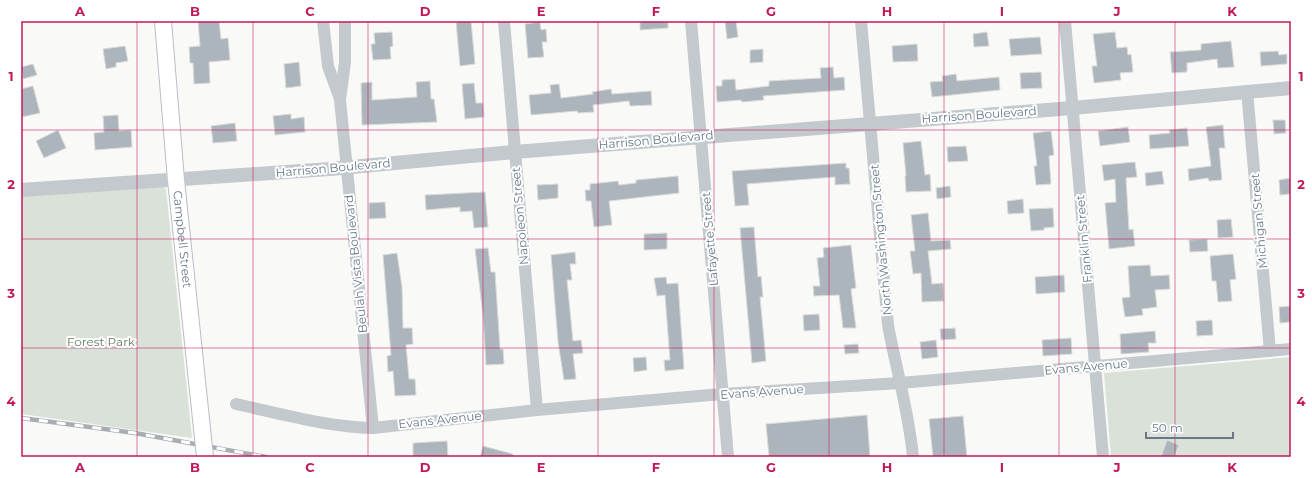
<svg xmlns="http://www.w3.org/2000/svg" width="1312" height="478" viewBox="0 0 1312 478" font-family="Montserrat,sans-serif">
<rect width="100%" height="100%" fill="#f9f9f7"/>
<g fill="#dae1d8">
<polygon points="155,181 166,189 192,438 21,414 21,190"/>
<polygon points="1291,357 1291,457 1111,457 1104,373"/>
</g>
<g fill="#adb5bc" stroke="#dbdbd9">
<polygon points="198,21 219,21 221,39 228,38 230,60 209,62 210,83 194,84 193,63 190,63 189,47 200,46"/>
<polygon points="471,21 475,64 460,66 456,22"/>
<polygon points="640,21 668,21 668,28 640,30"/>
<polygon points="725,21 736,21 738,37 727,39"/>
<polygon points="540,22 541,30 546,29 547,42 542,42 544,57 528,58 525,24"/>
<polygon points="392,32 393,46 390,47 391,59 373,60 371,44 375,44 374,33"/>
<polygon points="987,32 989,46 974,47 973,34"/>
<polygon points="1115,32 1117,48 1127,47 1128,55 1131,54 1133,72 1120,73 1121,80 1094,83 1092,66 1097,66 1093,34"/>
<polygon points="1040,37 1042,54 1011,56 1009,39"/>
<polygon points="1231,41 1234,67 1218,68 1217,59 1187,63 1187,72 1172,73 1170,52 1201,50 1201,44"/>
<polygon points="917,44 918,61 893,62 892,46"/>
<polygon points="125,46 128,61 116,63 116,67 106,69 103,49"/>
<polygon points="763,49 763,62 750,63 750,50"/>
<polygon points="1278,51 1279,55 1287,54 1287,64 1261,66 1260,52"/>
<polygon points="299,62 301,86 286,88 284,64"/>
<polygon points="33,64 37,75 23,79 21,67"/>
<polygon points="833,67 834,78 844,77 845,90 763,96 764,100 742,102 741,100 717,102 716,86 722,86 722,80 735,79 736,90 769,86 769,81 821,78 820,68"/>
<polygon points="1041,72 1042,88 1021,89 1020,73"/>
<polygon points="956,74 957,81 999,77 1000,90 932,97 930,82 943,81 942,76"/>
<polygon points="430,81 431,99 434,99 437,122 362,125 361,83 372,82 372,100 417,97 416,82"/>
<polygon points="474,83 476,103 483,103 484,117 465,119 462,84"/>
<polygon points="559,84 561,98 593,94 592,92 611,89 612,94 651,91 652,105 630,106 629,101 593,105 594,112 578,113 577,111 531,115 529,95 551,93 550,85"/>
<polygon points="33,86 40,113 22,117 21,89"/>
<polygon points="291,114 291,119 304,117 305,132 275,135 273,116"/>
<polygon points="118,115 119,131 131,130 132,147 95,150 94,133 104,132 103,116"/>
<polygon points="1273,120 1285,120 1286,133 1274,134"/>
<polygon points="235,123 237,141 213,143 211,126"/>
<polygon points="1223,125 1225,148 1219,148 1222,180 1209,181 1208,178 1189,181 1188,169 1211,166 1206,127"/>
<polygon points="1128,127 1130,142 1100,146 1098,131"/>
<polygon points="1187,128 1189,146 1150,149 1149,135 1170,133 1169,130"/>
<polygon points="58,130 66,148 44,158 36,141"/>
<polygon points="1051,131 1054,155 1049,156 1051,184 1036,185 1034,166 1037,166 1033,133"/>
<polygon points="921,141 925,175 930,174 931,191 906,192 905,176 906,176 903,143"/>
<polygon points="966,146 968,161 948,162 947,147"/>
<polygon points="1135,162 1137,177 1126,178 1129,230 1133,229 1135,246 1109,249 1105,203 1116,202 1115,179 1104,181 1102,165"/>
<polygon points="846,163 846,168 849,168 850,184 835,185 835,177 747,184 749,205 735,206 732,171"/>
<polygon points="1162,171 1164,184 1146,186 1145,173"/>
<polygon points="678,176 679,193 609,201 612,225 594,227 591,201 586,201 585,190 590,190 590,184 618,181 619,185 636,183 636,180"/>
<polygon points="1291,178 1291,194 1280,195 1279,180"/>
<polygon points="558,184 558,198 538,200 537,185"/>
<polygon points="950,186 951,197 937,199 936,188"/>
<polygon points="485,192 488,227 474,228 472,211 460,212 460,207 426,210 425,195"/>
<polygon points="1023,199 1024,213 1008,214 1007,201"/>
<polygon points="385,202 386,218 369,219 369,203"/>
<polygon points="1053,208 1054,227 1044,228 1044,230 1031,231 1029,209"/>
<polygon points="928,213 931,241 950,240 951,249 928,251 932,284 943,283 944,301 922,302 921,273 913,274 910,251 915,251 911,215"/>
<polygon points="1231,219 1233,237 1218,238 1217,220"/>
<polygon points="754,227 758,277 761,276 763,297 760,297 766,361 752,363 740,228"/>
<polygon points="667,233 667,249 644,250 644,234"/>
<polygon points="1207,239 1208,251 1190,252 1189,240"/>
<polygon points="851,245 856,288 851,289 856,328 843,328 839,295 814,296 813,286 820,286 817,258 824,257 823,248"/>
<polygon points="488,248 491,272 495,272 500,349 503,349 504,364 486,365 483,315 475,249"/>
<polygon points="575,252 576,264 570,264 572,280 567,280 573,341 581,340 583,353 573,354 576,379 564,380 558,342 551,255"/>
<polygon points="397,253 402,287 403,328 412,328 413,344 406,345 409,379 415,379 416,395 395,396 393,371 388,372 387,356 391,355 383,255"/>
<polygon points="1233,254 1236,279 1230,280 1232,301 1218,302 1216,281 1212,281 1210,256"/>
<polygon points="1150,265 1151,276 1169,275 1170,289 1155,290 1157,307 1142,309 1143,315 1125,317 1122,298 1130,297 1128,266"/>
<polygon points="1064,275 1065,292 1036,294 1035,277"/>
<polygon points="666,277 667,284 678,283 684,369 665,371 664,360 670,360 665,295 657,296 654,278"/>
<polygon points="1291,306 1291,322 1280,323 1279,307"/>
<polygon points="819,314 820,330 804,331 803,315"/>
<polygon points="1212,320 1213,335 1197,336 1196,321"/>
<polygon points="955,328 956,339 941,340 940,329"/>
<polygon points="1155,331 1156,343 1148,343 1149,352 1121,354 1120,334"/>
<polygon points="1071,338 1072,354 1043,356 1042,340"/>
<polygon points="936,340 938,357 922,359 920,342"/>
<polygon points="858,344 859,353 845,354 844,345"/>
<polygon points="646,357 647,370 634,372 633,358"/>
<polygon points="867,415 870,457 769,457 766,424"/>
<polygon points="963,416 967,457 933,457 929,419"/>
<polygon points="1167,440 1179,445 1174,457 1161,457"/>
<polygon points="447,441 448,457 413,457 413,443"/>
<polygon points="483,446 513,454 513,457 480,457"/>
</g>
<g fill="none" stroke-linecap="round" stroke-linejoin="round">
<defs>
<g id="secondary">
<path id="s1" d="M163,21L176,180L199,400"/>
</g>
</defs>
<use href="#secondary" stroke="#b9bec3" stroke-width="18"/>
<g stroke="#c4c9cd" stroke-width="12">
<polyline points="323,21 328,66 340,99"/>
<polyline points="345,21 345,62 340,100 373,428"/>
<polyline points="504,21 537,410"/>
<polyline points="691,21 728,457"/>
<path d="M861,21L888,325C896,369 909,412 913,457"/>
<polyline points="1065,21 1103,457"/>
<polyline points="1247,91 1270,351"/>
<path d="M236,404C282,414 327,427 373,428L537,410L722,394L900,383L1291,349"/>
</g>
<polyline stroke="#c4c9cd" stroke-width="14" points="21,190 330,169 514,152 1072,108 1291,88"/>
<use href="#secondary" stroke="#fff" stroke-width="16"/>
<defs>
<polyline id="rail" points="21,418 135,433 266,457"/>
</defs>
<use href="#rail" stroke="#a7adb3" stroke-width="4.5"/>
<use href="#rail" stroke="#fff" stroke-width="3" stroke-dasharray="9" stroke-linecap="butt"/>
<defs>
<polyline id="secondary-bridge" points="199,400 205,457"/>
</defs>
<use href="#secondary-bridge" stroke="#b9bec3" stroke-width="18" stroke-linecap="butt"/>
<use href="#secondary-bridge" stroke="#fff" stroke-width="16"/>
</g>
<path fill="none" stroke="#c2185b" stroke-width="1" stroke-opacity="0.55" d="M137,21V457M253,21V457M368,21V457M483,21V457M598,21V457M714,21V457M829,21V457M944,21V457M1059,21V457M1175,21V457M21,130H1291M21,239H1291M21,348H1291"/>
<g text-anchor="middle" stroke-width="4" stroke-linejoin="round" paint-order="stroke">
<g font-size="12" fill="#677889" stroke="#fff">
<text transform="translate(979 115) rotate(-4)" y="4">Harrison Boulevard</text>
<text transform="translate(656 140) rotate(-5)" y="4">Harrison Boulevard</text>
<text transform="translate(333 168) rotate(-5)" y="4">Harrison Boulevard</text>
<text transform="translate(520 216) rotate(-95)" y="4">Napoleon Street</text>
<text transform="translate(1259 221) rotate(-95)" y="4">Michigan Street</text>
<text dy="4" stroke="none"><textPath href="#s1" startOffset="219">Campbell Street</textPath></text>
<text transform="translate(710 239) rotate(-95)" y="4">Lafayette Street</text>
<text transform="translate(1084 239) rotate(-95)" y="4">Franklin Street</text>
<text transform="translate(881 240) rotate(-95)" y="4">North Washington Street</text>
<text transform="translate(356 264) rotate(-96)" y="4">Beulah Vista Boulevard</text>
<text transform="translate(1086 367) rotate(-5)" y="4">Evans Avenue</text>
<text transform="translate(762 392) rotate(-4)" y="4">Evans Avenue</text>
<text transform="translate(440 420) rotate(-6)" y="4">Evans Avenue</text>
</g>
<g font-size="12" fill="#667a62" stroke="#fff">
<text x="101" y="346">Forest Park</text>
</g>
</g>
<rect width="1312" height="478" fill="none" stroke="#ffffff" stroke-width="44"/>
<path d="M1146 432v6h87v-6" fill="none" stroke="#677889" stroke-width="2"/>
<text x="1152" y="432" font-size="12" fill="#677889" stroke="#ffffff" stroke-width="3" paint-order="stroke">50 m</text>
<rect x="22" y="22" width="1268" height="434" fill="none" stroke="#c2185b" stroke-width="1.5"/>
<g font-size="13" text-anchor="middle" font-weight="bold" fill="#c2185b">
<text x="80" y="16">A</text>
<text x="195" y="16">B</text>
<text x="310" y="16">C</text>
<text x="425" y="16">D</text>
<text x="541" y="16">E</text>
<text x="656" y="16">F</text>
<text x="771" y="16">G</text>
<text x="887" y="16">H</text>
<text x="1002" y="16">I</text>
<text x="1117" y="16">J</text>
<text x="1232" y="16">K</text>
<text x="11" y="81">1</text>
<text x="1301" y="81">1</text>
<text x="11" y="189">2</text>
<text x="1301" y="189">2</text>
<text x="11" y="298">3</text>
<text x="1301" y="298">3</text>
<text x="11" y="406">4</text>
<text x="1301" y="406">4</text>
<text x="80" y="472">A</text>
<text x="195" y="472">B</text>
<text x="310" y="472">C</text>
<text x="425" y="472">D</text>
<text x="541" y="472">E</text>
<text x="656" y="472">F</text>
<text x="771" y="472">G</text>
<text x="887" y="472">H</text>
<text x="1002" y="472">I</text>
<text x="1117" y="472">J</text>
<text x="1232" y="472">K</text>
</g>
</svg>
